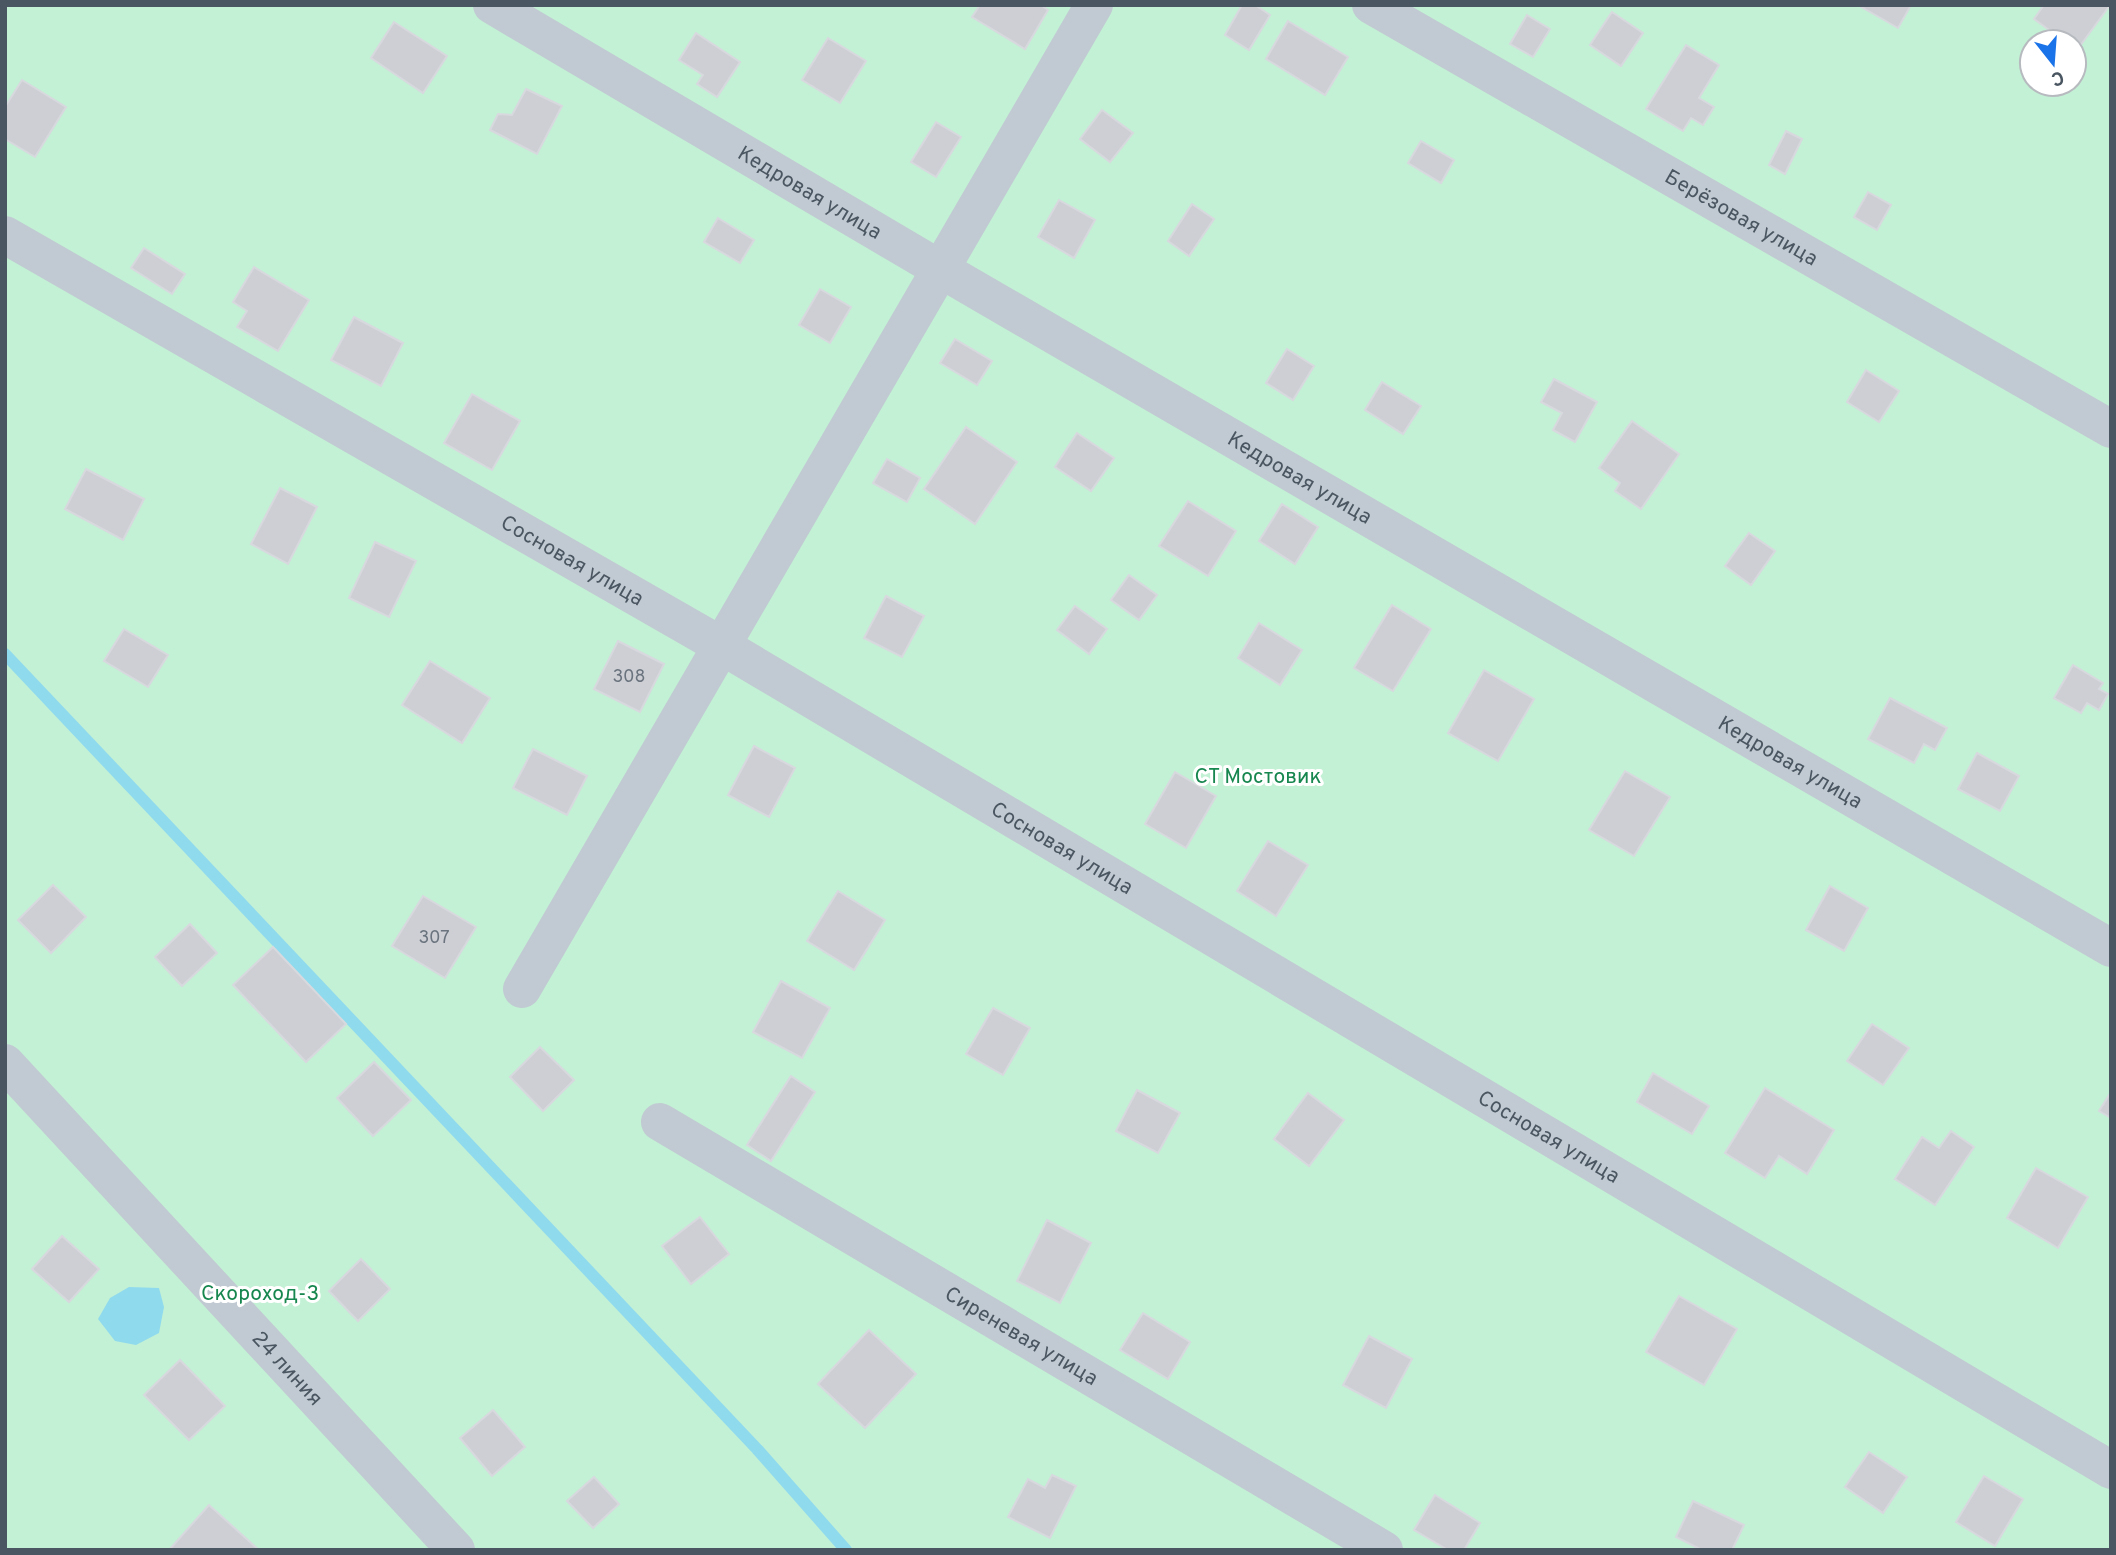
<svg xmlns="http://www.w3.org/2000/svg" width="2116" height="1555" viewBox="0 0 2116 1555" font-family="Overpass,sans-serif">
<rect width="100%" height="100%" fill="#f5f3f3"/>
<path fill="#c3f1d5" fill-rule="evenodd" d="M5,5H2111V1550H5ZM2032,42H2074V84H2032Z"/>
<polygon fill="#90daee" points="129,1287 159,1288 164,1307 159,1333 136,1345 115,1341 98,1319 110,1298"/>
<g fill="none" stroke-linecap="round" stroke-linejoin="round">
<polyline stroke="#90daee" stroke-width="12" points="5,654 757,1449 846,1550"/>
</g>
<g fill="#cdcfd5" stroke="#d7d9de" stroke-width="2">
<polygon points="980,5 1041,5 1048,10 1025,49 972,17"/>
<polygon points="1242,5 1255,5 1270,15 1249,50 1225,35"/>
<polygon points="1858,5 1911,5 1898,28"/>
<polygon points="2044,5 2110,5 2077,50 2074,48 2074,42 2066,42 2034,19"/>
<polygon points="1612,12 1643,33 1621,66 1590,45"/>
<polygon points="1527,15 1550,29 1533,57 1510,44"/>
<polygon points="1288,21 1348,57 1325,95 1266,59"/>
<polygon points="394,22 447,56 423,93 371,58"/>
<polygon points="696,33 740,62 717,97 697,84 703,75 679,60"/>
<polygon points="828,38 866,61 840,103 802,80"/>
<polygon points="1686,45 1719,65 1699,98 1714,107 1703,125 1691,118 1683,131 1646,109"/>
<polygon points="22,80 66,107 35,157 5,139 5,107"/>
<polygon points="526,89 562,106 537,154 490,130 498,114 512,115"/>
<polygon points="1102,110 1133,133 1110,162 1080,139"/>
<polygon points="936,122 961,137 936,177 911,162"/>
<polygon points="1786,131 1802,139 1785,174 1769,165"/>
<polygon points="1421,141 1454,160 1441,183 1408,163"/>
<polygon points="1868,192 1891,205 1877,230 1854,217"/>
<polygon points="1059,200 1095,220 1074,258 1038,237"/>
<polygon points="1192,204 1214,219 1189,256 1168,241"/>
<polygon points="718,218 754,240 740,263 704,242"/>
<polygon points="144,248 185,274 172,294 131,268"/>
<polygon points="254,267 309,300 278,351 237,327 247,311 233,302"/>
<polygon points="820,289 851,307 830,343 799,325"/>
<polygon points="354,317 403,343 381,386 331,360"/>
<polygon points="955,339 992,361 977,385 940,363"/>
<polygon points="1287,349 1314,366 1293,400 1266,383"/>
<polygon points="1866,370 1899,391 1879,422 1847,402"/>
<polygon points="1554,379 1597,402 1575,442 1553,430 1562,413 1541,402"/>
<polygon points="1382,382 1421,406 1403,434 1365,410"/>
<polygon points="472,394 520,421 492,470 444,443"/>
<polygon points="1632,421 1679,454 1641,509 1615,491 1620,483 1599,468"/>
<polygon points="966,427 1017,462 975,524 924,489"/>
<polygon points="1077,433 1114,458 1091,491 1055,467"/>
<polygon points="887,459 920,478 907,502 873,483"/>
<polygon points="86,469 144,499 123,540 65,509"/>
<polygon points="280,488 317,507 288,564 251,544"/>
<polygon points="1188,501 1236,531 1208,576 1159,546"/>
<polygon points="1282,504 1318,527 1295,564 1259,541"/>
<polygon points="1749,533 1775,551 1751,585 1725,566"/>
<polygon points="375,542 416,561 389,617 349,598"/>
<polygon points="1129,575 1157,595 1139,620 1111,600"/>
<polygon points="886,596 924,616 902,657 864,638"/>
<polygon points="1392,605 1431,629 1393,691 1354,668"/>
<polygon points="1075,606 1107,629 1089,654 1057,630"/>
<polygon points="1259,623 1302,650 1280,685 1238,658"/>
<polygon points="124,629 168,655 148,687 104,661"/>
<polygon points="618,641 664,664 640,712 594,689"/>
<polygon points="430,661 490,698 462,743 402,705"/>
<polygon points="2073,665 2103,683 2099,689 2108,694 2099,710 2087,703 2081,713 2054,698"/>
<polygon points="1484,670 1534,699 1498,761 1448,733"/>
<polygon points="1890,698 1947,728 1935,750 1924,744 1914,763 1868,739"/>
<polygon points="754,746 795,768 769,817 728,795"/>
<polygon points="533,749 587,776 567,815 513,788"/>
<polygon points="1977,753 2019,776 2000,811 1958,789"/>
<polygon points="1625,771 1670,797 1634,856 1589,830"/>
<polygon points="1175,772 1216,796 1186,848 1145,824"/>
<polygon points="1268,841 1308,865 1276,916 1237,891"/>
<polygon points="53,885 86,917 51,953 18,920"/>
<polygon points="1830,886 1868,908 1844,951 1806,930"/>
<polygon points="838,891 885,920 854,970 807,941"/>
<polygon points="423,896 476,927 445,978 392,946"/>
<polygon points="190,924 217,953 182,986 155,957"/>
<polygon points="273,947 346,1024 306,1062 233,985"/>
<polygon points="781,981 830,1008 802,1058 753,1032"/>
<polygon points="993,1008 1030,1028 1003,1075 966,1054"/>
<polygon points="1872,1024 1909,1048 1883,1085 1847,1061"/>
<polygon points="540,1047 574,1080 543,1111 510,1077"/>
<polygon points="374,1062 411,1100 373,1136 337,1098"/>
<polygon points="1653,1073 1709,1106 1692,1134 1637,1102"/>
<polygon points="791,1076 815,1092 771,1161 747,1145"/>
<polygon points="1765,1088 1834,1130 1807,1174 1779,1156 1765,1178 1725,1153"/>
<polygon points="1137,1090 1180,1113 1158,1153 1116,1131"/>
<polygon points="2111,1092 2111,1118 2099,1111"/>
<polygon points="1308,1093 1344,1120 1309,1166 1274,1139"/>
<polygon points="1951,1131 1974,1147 1935,1205 1895,1179 1922,1137 1939,1148"/>
<polygon points="2036,1168 2088,1197 2058,1248 2007,1218"/>
<polygon points="700,1217 729,1254 691,1284 662,1246"/>
<polygon points="1047,1220 1091,1243 1060,1303 1017,1281"/>
<polygon points="62,1236 99,1269 69,1302 32,1269"/>
<polygon points="361,1259 390,1289 358,1321 329,1291"/>
<polygon points="1679,1296 1737,1329 1704,1385 1646,1352"/>
<polygon points="1143,1313 1190,1342 1168,1379 1120,1350"/>
<polygon points="869,1330 916,1374 865,1428 818,1384"/>
<polygon points="1369,1336 1412,1359 1386,1408 1343,1385"/>
<polygon points="180,1360 225,1406 189,1440 144,1395"/>
<polygon points="493,1410 525,1447 492,1476 460,1438"/>
<polygon points="1869,1452 1907,1477 1883,1513 1845,1487"/>
<polygon points="1052,1475 1076,1486 1050,1538 1008,1517 1028,1479 1045,1488"/>
<polygon points="1984,1476 2023,1499 1995,1546 1956,1522"/>
<polygon points="594,1477 619,1504 593,1528 567,1501"/>
<polygon points="1435,1495 1480,1523 1464,1550 1448,1550 1414,1530"/>
<polygon points="1693,1501 1744,1525 1732,1550 1702,1550 1676,1537"/>
<polygon points="209,1505 259,1550 169,1550"/>
</g>
<g fill="none" stroke-linecap="round" stroke-linejoin="round">
<g stroke="#c1cad2" stroke-width="38">
<path id="s1" d="M492,5L940,269L2111,948"/>
<path id="s2" d="M1371,5L2111,429"/>
<path id="s3" d="M5,235L722,646L2111,1470"/>
<polyline points="522,989 1094,5"/>
<path id="s4" d="M5,1063L456,1550"/>
<path id="s5" d="M660,1122L1384,1550"/>
</g>
</g>
<g text-anchor="middle" stroke-width="6" stroke-linejoin="round" paint-order="stroke">
<g font-size="18" fill="#6b747e">
<text x="629" y="682">308</text>
<text x="434" y="943">307</text>
</g>
<g font-size="21" fill="#4a5661" stroke="#fff">
<text dy="7" stroke="none"><textPath href="#s1" startOffset="369">Кедровая улица</textPath></text>
<text dy="7" stroke="none"><textPath href="#s2" startOffset="427">Берёзовая улица</textPath></text>
<text dy="7" stroke="none"><textPath href="#s1" startOffset="936">Кедровая улица</textPath></text>
<text dy="7" stroke="none"><textPath href="#s3" startOffset="654">Сосновая улица</textPath></text>
<text dy="7" stroke="none"><textPath href="#s1" startOffset="1503">Кедровая улица</textPath></text>
<text dy="7" stroke="none"><textPath href="#s3" startOffset="1222">Сосновая улица</textPath></text>
<text dy="7" stroke="none"><textPath href="#s3" startOffset="1788">Сосновая улица</textPath></text>
<text dy="7" stroke="none"><textPath href="#s5" startOffset="420">Сиреневая улица</textPath></text>
<text dy="7" stroke="none"><textPath href="#s4" startOffset="416">24 линия</textPath></text>
</g>
<g font-size="21" fill="#17864f" stroke="#fff">
<text x="1258" y="783">СТ Мостовик</text>
<text x="260" y="1300">Скороход-3</text>
</g>
</g>
<rect width="2116" height="1555" fill="none" stroke="#4a5661" stroke-width="14"/>
<g transform="translate(2053 63) rotate(163)"><circle r="33" fill="#ffffff" stroke="#b7bbc0" stroke-width="2"/>
<path d="M0-5L12 26L0 18L-12 26Z" fill="#1a73e8"/>
<text y="-10" font-size="19" font-weight="bold" text-anchor="middle" fill="#4a5661">С</text>
</g>
</svg>
